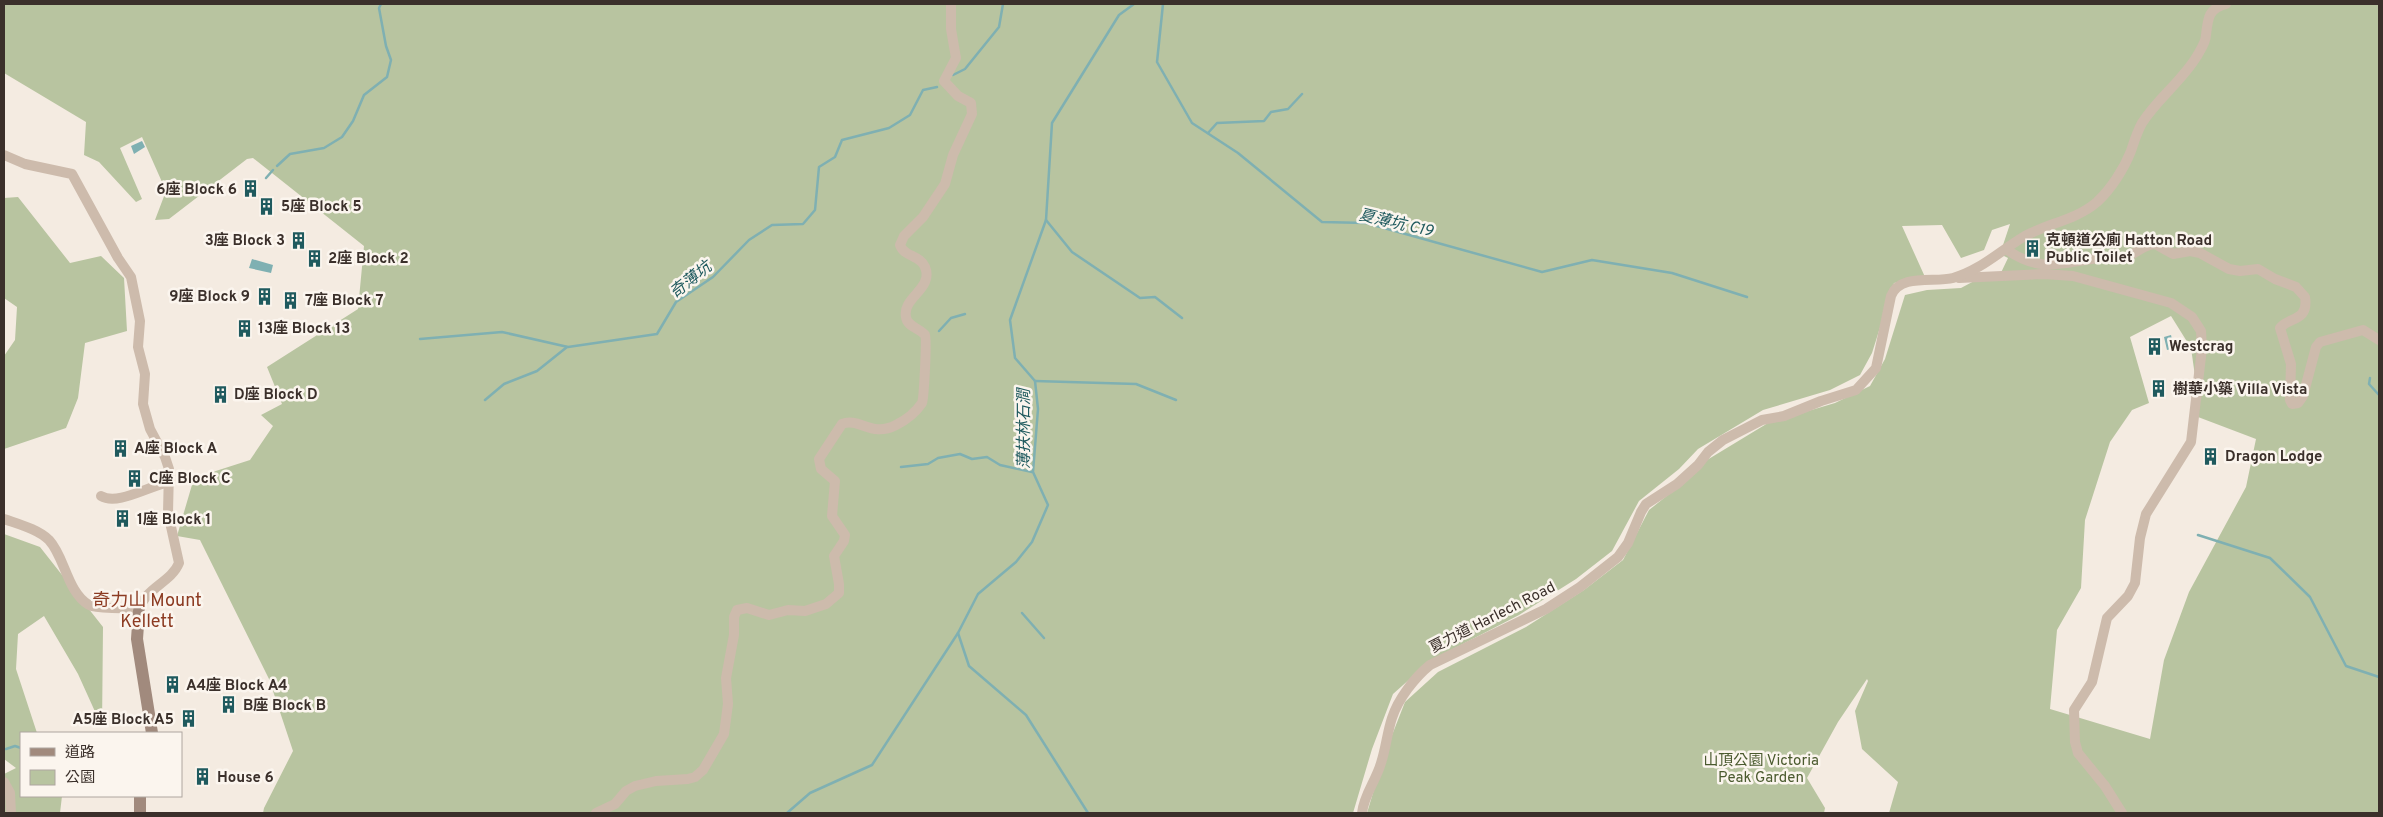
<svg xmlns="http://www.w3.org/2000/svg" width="2383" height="817" viewBox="0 0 2383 817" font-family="Overpass,'Noto Sans TC',sans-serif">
<rect width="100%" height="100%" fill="#f4ebe1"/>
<g fill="#b8c4a0" fill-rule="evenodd">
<path d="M4,4H2379V813H1889L1898,782L1862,749L1855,711L1868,681L1867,679L1838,722L1807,778L1825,808L1824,813H1367L1385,753L1405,702L1438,672L1526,627L1584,590L1623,560L1649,510L1688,479L1707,460L1768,423L1835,403L1870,386L1885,359L1905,295L1927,290L1961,288L1976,280L1998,279L2008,258L2000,254L2010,224L1992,230L1984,250L1961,258L1942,225L1902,226L1925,277L1894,283L1872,353L1860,375L1830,390L1763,410L1698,449L1679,469L1639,501L1612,551L1576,579L1519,615L1430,661L1393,694L1372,749L1353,813H263L264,808L293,751L269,679L200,540L177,536L194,478L250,460L273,426L261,415L282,404L267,367L358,309L364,246L253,158L247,159L169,219L155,220L166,191L142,137L120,148L142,199L136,202L99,162L84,155L86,122L4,73ZM2171,316L2191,348L2196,383L2198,417L2256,439L2246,487L2189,592L2164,660L2150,739L2050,709L2057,630L2081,588L2085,520L2110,442L2132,410L2149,403L2130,337Z"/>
<polygon points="18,197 70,263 101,256 124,278 127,331 85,343 78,398 66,428 4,449 4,356 15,340 17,307 4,298 4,198"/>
<polygon points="4,534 40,547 103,627 102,727 78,674 44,616 18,634 16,669 37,733 21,733 21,796 62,796 60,813 4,813 4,774 16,768 4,759"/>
</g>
<g fill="#7fb0b2">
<polygon points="142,141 145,147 134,154 131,146"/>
<polygon points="252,259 273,265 271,273 249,268"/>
<polygon points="2171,335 2174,348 2167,350 2164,337"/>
</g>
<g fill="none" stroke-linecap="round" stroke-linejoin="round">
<g stroke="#7fb0b2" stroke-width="2.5">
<polyline points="1163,4 1157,62 1192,123 1238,153 1322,222 1366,223 1542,272 1592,260 1672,273 1747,297"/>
<polyline points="953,75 965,69 999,27 1003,4"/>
<polyline points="1208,133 1217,123 1264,121 1271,112 1288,109 1302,94"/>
<polyline points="277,166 290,154 324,148 342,137 353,121 364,95 387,77 391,60 386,46 379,8 381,4"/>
<polyline points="266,178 273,170"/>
<polyline points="1046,220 1072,252 1140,298 1155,297 1182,318"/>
<polyline points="939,331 951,318 965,314"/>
<polyline points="420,339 502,332 568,347 657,334 676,302 713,277 749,240 772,225 803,224 815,210 819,167 835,157 842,140 889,128 910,115 923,90 937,87"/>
<polyline points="2370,378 2369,384 2379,395"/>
<polyline points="1035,381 1136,384 1176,400"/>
<polyline points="485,400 504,384 537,371 567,347"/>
<polyline points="901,467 928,464 938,458 960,454 972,459 987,457 1000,465 1032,472"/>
<polyline points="2198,535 2270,558 2310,597 2346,666 2379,677"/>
<polyline points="1022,613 1044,638"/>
<polyline points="958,633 969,666 1026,715 1088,813"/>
<polyline points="6,749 15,746 21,748"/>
<polyline points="787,813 810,793 872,765 958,633 978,594 1016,562 1032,542 1048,505 1033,472 1038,409 1035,381 1015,358 1010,320 1046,220 1052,123 1119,15 1134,4"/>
</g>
<g stroke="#cdbbac" stroke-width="10">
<path d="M4,155L25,164L72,174L118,258L131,277L140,321L138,347L145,374L143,404L150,429L165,457L169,469L168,513L179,563C171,583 144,588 139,611C124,606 98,610 89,605C67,592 65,557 49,540C38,529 18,524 4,519"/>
<path d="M2007,250C2042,274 2062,262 2100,258C2107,257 2116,260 2123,258C2135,255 2142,245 2155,244L2173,254L2190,251L2200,253L2229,269L2240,271L2258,269L2275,279L2296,287L2305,297C2309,322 2288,317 2280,328L2291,364L2290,400L2292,404L2298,403L2303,396L2316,347L2320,342L2363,330L2379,340"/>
<polyline points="1959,278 2044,274 2073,276 2171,303 2192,317 2201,331 2202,348 2191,442 2146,514 2140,538 2135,583 2128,596 2107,618 2092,682 2074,710 2075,742 2078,753 2105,786 2122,813"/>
<path d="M101,496C118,506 150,485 170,482"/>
<polyline points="4,782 10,793 11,813"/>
<path d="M596,813L615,804L626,791L635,786L656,781L688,779L695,777L703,770L724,734L728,704L726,678L734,635V617L737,610L747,608L769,615L788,610L805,611L826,604L839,593V584L834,556L844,541L845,535L832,516L835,481L821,469L819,459L842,424C860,417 871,438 896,425C906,420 916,412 922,403C924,398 927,339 925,335C920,328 907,327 906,317C902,297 934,289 925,267C920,255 904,257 900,245L904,236L923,217L945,184L953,155L972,114L971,103L958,96L944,81L956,58L951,29V4"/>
<path d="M1362,813C1364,794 1376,781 1381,763C1386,748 1387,733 1392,718C1398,699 1415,677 1430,665L1546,609L1580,587L1618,557L1628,543L1641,512L1646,504L1677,484L1698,465L1708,452L1723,440L1762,420L1784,416L1821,401L1856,390L1876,368L1891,296C1900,273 1935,283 1953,278C1981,270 2001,250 2025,236C2049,223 2076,220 2097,202C2111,189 2124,169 2131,151C2134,142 2137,132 2142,123C2158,98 2182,81 2197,56C2201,49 2206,42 2206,35C2208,18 2208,9 2226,4"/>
</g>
<g stroke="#a18a7d" stroke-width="12">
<polyline points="139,611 137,639 152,733"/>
<polyline points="140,813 140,796"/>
</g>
</g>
<defs>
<symbol id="building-bare" viewBox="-9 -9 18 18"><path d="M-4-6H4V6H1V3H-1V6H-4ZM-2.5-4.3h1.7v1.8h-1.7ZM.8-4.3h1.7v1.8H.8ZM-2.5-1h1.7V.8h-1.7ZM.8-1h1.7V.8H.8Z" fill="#1f5a5e" stroke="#fbf5ee" stroke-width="2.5" paint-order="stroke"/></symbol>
</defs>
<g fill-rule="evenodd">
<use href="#building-bare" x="238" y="176" width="25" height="25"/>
<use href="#building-bare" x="254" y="194" width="25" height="25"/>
<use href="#building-bare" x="286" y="228" width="25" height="25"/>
<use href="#building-bare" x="2020" y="236" width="25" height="25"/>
<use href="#building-bare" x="302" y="246" width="25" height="25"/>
<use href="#building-bare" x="252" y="284" width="25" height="25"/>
<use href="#building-bare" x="278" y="288" width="25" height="25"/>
<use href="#building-bare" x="232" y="316" width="25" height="25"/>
<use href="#building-bare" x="2142" y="334" width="25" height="25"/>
<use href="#building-bare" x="2146" y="376" width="25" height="25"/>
<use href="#building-bare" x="208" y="382" width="25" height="25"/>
<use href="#building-bare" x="108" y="436" width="25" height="25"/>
<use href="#building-bare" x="2198" y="444" width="25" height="25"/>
<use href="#building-bare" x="122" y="466" width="25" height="25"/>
<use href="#building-bare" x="110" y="506" width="25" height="25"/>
<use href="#building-bare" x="160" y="672" width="25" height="25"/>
<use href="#building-bare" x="216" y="692" width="25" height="25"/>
<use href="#building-bare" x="176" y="706" width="25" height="25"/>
<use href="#building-bare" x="190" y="764" width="25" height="25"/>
</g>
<g text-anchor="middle" stroke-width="5" stroke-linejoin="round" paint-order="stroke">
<g font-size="15" font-weight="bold" fill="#3b302b" stroke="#fbf5ee" text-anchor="start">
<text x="237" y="194" text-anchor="end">6座 Block 6</text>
<text x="281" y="211">5座 Block 5</text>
<text x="285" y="245" text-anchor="end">3座 Block 3</text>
<text x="2046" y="245">克頓道公廁 Hatton Road<tspan x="2046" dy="17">Public Toilet</tspan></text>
<text x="328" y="263">2座 Block 2</text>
<text x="250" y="301" text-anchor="end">9座 Block 9</text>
<text x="305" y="305">7座 Block 7</text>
<text x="258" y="333">13座 Block 13</text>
<text x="2169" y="351">Westcrag</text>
<text x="2173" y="394">樹華小築 Villa Vista</text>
<text x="234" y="399">D座 Block D</text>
<text x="134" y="453">A座 Block A</text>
<text x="2225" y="461">Dragon Lodge</text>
<text x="149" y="483">C座 Block C</text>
<text x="137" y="524">1座 Block 1</text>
<text x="186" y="690">A4座 Block A4</text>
<text x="243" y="710">B座 Block B</text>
<text x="174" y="724" text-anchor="end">A5座 Block A5</text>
<text x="217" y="782">House 6</text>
</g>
<g font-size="15" fill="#3b302b" stroke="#fbf5ee">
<text transform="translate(1492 617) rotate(-27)" y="5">夏力道 Harlech Road</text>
</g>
<g font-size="15" fill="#4a5a2e" stroke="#fbf5ee">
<text x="1761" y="765">山頂公園 Victoria<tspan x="1761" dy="17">Peak Garden</tspan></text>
</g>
<g font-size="16" font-style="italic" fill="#1f5a5e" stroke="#fbf5ee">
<text transform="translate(1396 222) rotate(13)" y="6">夏薄坑 C19</text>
<text transform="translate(690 279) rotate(-39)" y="6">奇薄坑</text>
<text transform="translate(1023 429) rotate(-90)" y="6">薄扶林石澗</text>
</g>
<g font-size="18" fill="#8c3b22" stroke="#fbf5ee">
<text x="147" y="606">奇力山 Mount<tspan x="147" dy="21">Kellett</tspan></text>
</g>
</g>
<rect width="2383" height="817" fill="none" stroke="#3b302b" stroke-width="10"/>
<rect x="20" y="732" width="162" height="65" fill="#fbf5ee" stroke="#aea6a0"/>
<rect x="30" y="748" width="25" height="8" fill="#a18a7d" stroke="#aea6a0"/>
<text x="65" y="757" font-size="15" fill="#3b302b">道路</text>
<rect x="30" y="770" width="25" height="15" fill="#b8c4a0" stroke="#aea6a0"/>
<text x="65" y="782" font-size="15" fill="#3b302b">公園</text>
</svg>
